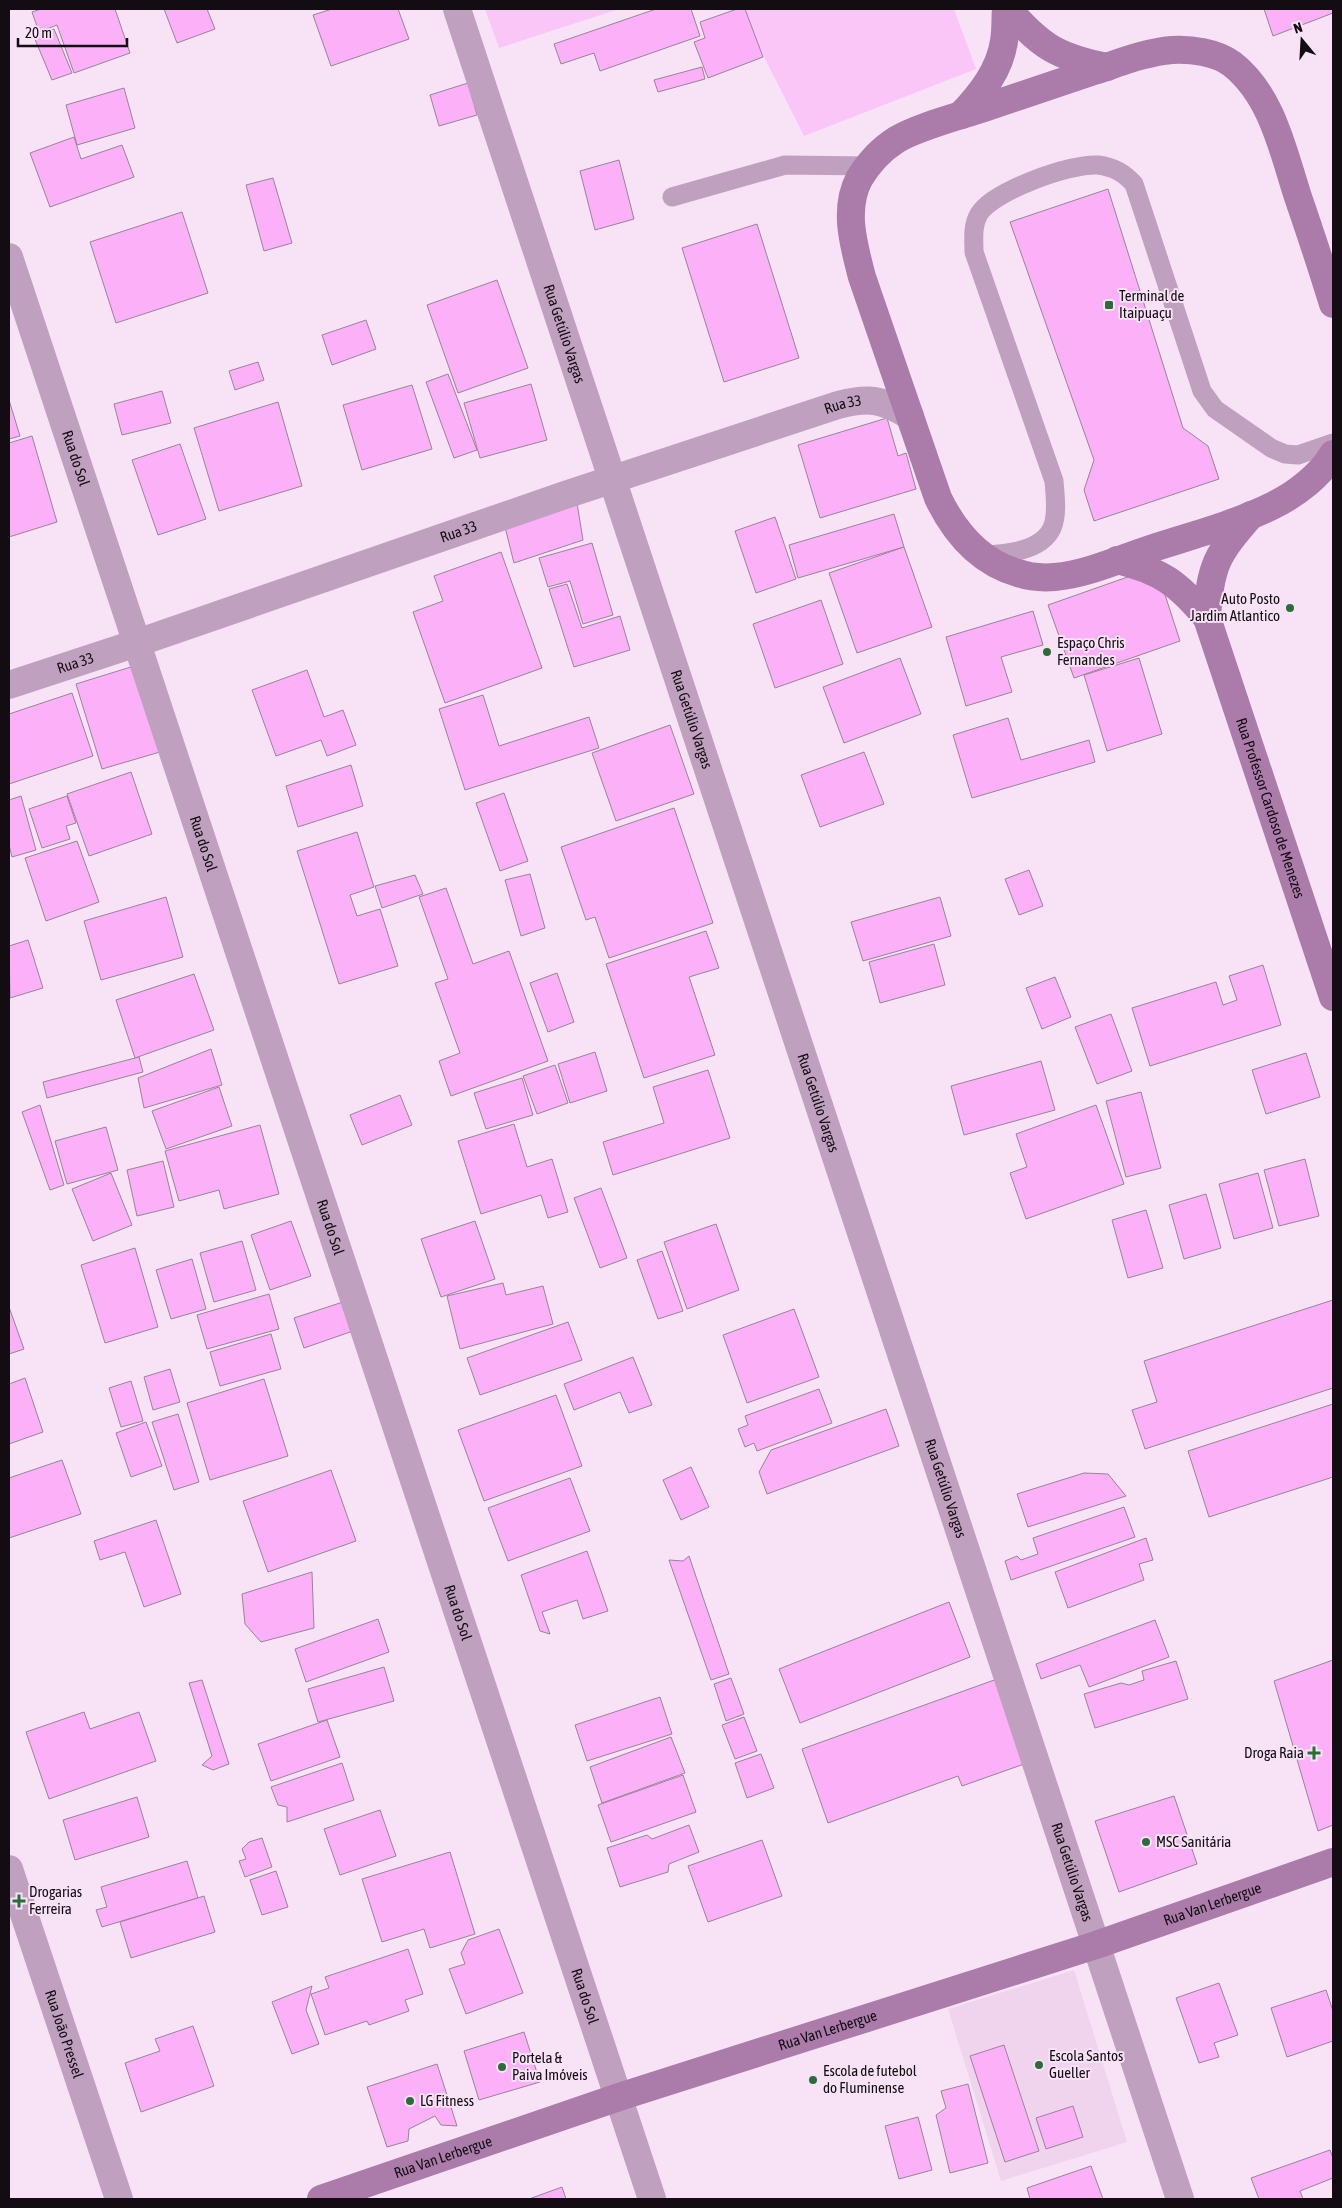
<svg xmlns="http://www.w3.org/2000/svg" width="1342" height="2208" viewBox="0 0 1342 2208" font-family="'Asap Condensed',sans-serif">
<rect width="100%" height="100%" fill="#f8e2f6"/>
<polygon fill="#f0d4ee" points="1074,1970 1127,2142 1001,2181 948,2009"/>
<g fill="#f9c6f7">
<polygon points="485,9 619,9 499,48"/>
<polygon points="740,9 954,9 976,69 804,136"/>
</g>
<g fill="#fbb0f8" stroke="#988497">
<polygon points="41,9 115,9 130,53 74,73 57,25 39,32 32,12"/>
<polygon points="164,9 207,9 215,29 177,43"/>
<polygon points="332,9 398,9 409,39 331,66 313,15"/>
<polygon points="656,9 691,9 700,36 600,71 594,53 561,64 554,44"/>
<polygon points="737,9 745,9 763,57 708,78 694,42 705,38 700,22"/>
<polygon points="1264,9 1333,9 1333,13 1273,36"/>
<polygon points="54,29 72,73 52,80 34,37"/>
<polygon points="702,67 705,79 658,92 654,80"/>
<polygon points="468,83 477,115 439,126 430,95"/>
<polygon points="124,88 135,128 77,145 66,105"/>
<polygon points="74,137 81,159 122,145 134,177 50,207 30,153"/>
<polygon points="619,160 634,219 595,230 580,171"/>
<polygon points="273,178 292,243 264,251 246,185"/>
<polygon points="1108,189 1183,428 1208,446 1219,479 1094,521 1084,490 1094,460 1010,222"/>
<polygon points="182,212 208,293 116,323 90,242"/>
<polygon points="757,224 799,358 724,382 682,248"/>
<polygon points="497,280 528,368 458,393 427,305"/>
<polygon points="366,320 376,349 332,365 322,335"/>
<polygon points="258,362 264,380 235,390 229,371"/>
<polygon points="448,374 477,450 454,458 426,382"/>
<polygon points="531,384 547,440 480,458 464,403"/>
<polygon points="412,385 432,449 362,470 343,405"/>
<polygon points="162,391 171,423 122,435 114,404"/>
<polygon points="9,400 20,436 9,439"/>
<polygon points="278,402 302,486 219,511 194,428"/>
<polygon points="887,418 898,456 906,453 916,489 820,518 798,445"/>
<polygon points="32,436 57,522 9,537 9,443"/>
<polygon points="180,444 206,519 158,535 132,460"/>
<polygon points="577,503 583,540 514,563 505,527"/>
<polygon points="894,514 904,547 798,578 789,545"/>
<polygon points="775,517 796,579 756,593 735,531"/>
<polygon points="592,543 613,615 583,624 570,581 548,587 539,558"/>
<polygon points="904,547 932,627 857,653 829,573"/>
<polygon points="501,552 542,668 445,703 413,612 443,601 434,576"/>
<polygon points="1156,567 1180,641 1074,678 1048,605"/>
<polygon points="567,584 582,628 620,616 630,650 574,667 549,589"/>
<polygon points="821,600 843,664 775,688 753,624"/>
<polygon points="1033,611 1043,645 1001,657 1012,692 966,706 946,637"/>
<polygon points="900,658 921,714 844,743 823,687"/>
<polygon points="1139,658 1162,734 1107,751 1084,675"/>
<polygon points="134,666 160,752 102,769 76,684"/>
<polygon points="307,670 324,717 343,710 356,745 327,756 321,740 276,756 252,690"/>
<polygon points="72,693 93,756 9,784 9,714"/>
<polygon points="483,695 499,746 589,717 599,748 465,790 439,709"/>
<polygon points="1008,718 1021,760 1089,740 1095,762 972,798 953,735"/>
<polygon points="670,725 694,794 616,821 592,753"/>
<polygon points="864,752 884,804 820,827 801,775"/>
<polygon points="351,765 363,806 298,827 286,786"/>
<polygon points="131,772 152,834 89,856 67,794"/>
<polygon points="504,793 528,861 500,871 476,803"/>
<polygon points="21,796 36,850 12,857 9,845 9,800"/>
<polygon points="67,796 76,823 66,826 70,839 42,848 29,809"/>
<polygon points="674,808 713,923 609,958 595,917 586,920 561,847"/>
<polygon points="357,832 374,887 350,895 357,916 380,909 398,966 339,984 297,851"/>
<polygon points="77,841 99,902 46,921 25,858"/>
<polygon points="1029,870 1043,906 1019,915 1005,879"/>
<polygon points="530,874 545,928 521,936 505,880"/>
<polygon points="415,875 423,894 382,908 375,886"/>
<polygon points="446,888 473,964 509,951 548,1061 451,1096 439,1061 460,1053 435,983 448,979 419,897"/>
<polygon points="166,897 183,957 101,980 84,921"/>
<polygon points="940,897 951,936 863,961 851,922"/>
<polygon points="706,931 719,968 689,977 715,1055 644,1078 606,964"/>
<polygon points="28,940 43,988 10,998 9,946"/>
<polygon points="934,944 945,985 880,1003 869,962"/>
<polygon points="1263,965 1281,1025 1150,1066 1132,1008 1216,982 1223,1005 1237,1000 1229,976"/>
<polygon points="557,973 574,1022 548,1032 530,983"/>
<polygon points="194,974 214,1030 135,1058 116,1000"/>
<polygon points="1055,977 1071,1017 1042,1029 1026,988"/>
<polygon points="1111,1014 1132,1071 1097,1084 1075,1027"/>
<polygon points="211,1049 222,1085 144,1108 138,1078"/>
<polygon points="595,1052 607,1091 570,1103 558,1064"/>
<polygon points="1306,1053 1320,1097 1266,1114 1252,1070"/>
<polygon points="139,1057 143,1072 47,1098 43,1082"/>
<polygon points="1041,1061 1055,1110 964,1135 951,1086"/>
<polygon points="555,1065 568,1103 537,1114 523,1076"/>
<polygon points="708,1070 730,1138 613,1175 603,1142 664,1123 653,1087"/>
<polygon points="522,1078 533,1115 486,1129 474,1093"/>
<polygon points="219,1087 232,1126 166,1149 152,1111"/>
<polygon points="1141,1092 1161,1168 1126,1177 1106,1101"/>
<polygon points="400,1095 412,1125 362,1145 350,1115"/>
<polygon points="40,1105 64,1185 50,1190 22,1112"/>
<polygon points="1096,1105 1124,1184 1026,1219 1010,1173 1027,1167 1016,1134"/>
<polygon points="514,1124 527,1167 552,1159 568,1212 548,1218 541,1195 481,1214 458,1141"/>
<polygon points="260,1125 279,1194 224,1209 219,1190 179,1201 165,1151"/>
<polygon points="106,1127 118,1170 67,1184 55,1141"/>
<polygon points="1305,1159 1319,1216 1279,1226 1264,1170"/>
<polygon points="163,1161 174,1207 137,1216 127,1170"/>
<polygon points="111,1173 132,1225 93,1241 72,1189"/>
<polygon points="1258,1173 1273,1228 1234,1239 1219,1184"/>
<polygon points="601,1188 627,1258 600,1268 574,1198"/>
<polygon points="1206,1194 1221,1248 1184,1259 1169,1205"/>
<polygon points="1146,1210 1163,1268 1128,1278 1112,1220"/>
<polygon points="291,1221 311,1276 270,1290 251,1235"/>
<polygon points="475,1221 495,1279 441,1297 421,1239"/>
<polygon points="716,1224 739,1290 687,1309 664,1242"/>
<polygon points="242,1241 256,1290 214,1302 200,1253"/>
<polygon points="135,1248 158,1327 105,1343 81,1265"/>
<polygon points="662,1251 683,1311 658,1319 637,1260"/>
<polygon points="192,1259 206,1309 171,1319 156,1270"/>
<polygon points="503,1283 506,1295 543,1286 553,1324 460,1349 447,1296"/>
<polygon points="269,1294 279,1329 207,1349 197,1315"/>
<polygon points="1333,1300 1333,1388 1145,1449 1132,1410 1157,1402 1144,1361"/>
<polygon points="343,1302 353,1331 304,1348 294,1318"/>
<polygon points="9,1307 24,1349 9,1354"/>
<polygon points="794,1309 819,1377 747,1403 723,1335"/>
<polygon points="568,1322 582,1360 480,1395 467,1358"/>
<polygon points="271,1334 281,1369 220,1386 210,1352"/>
<polygon points="633,1357 652,1405 629,1413 620,1392 574,1410 564,1384"/>
<polygon points="170,1369 180,1402 153,1410 144,1377"/>
<polygon points="25,1378 43,1432 9,1444 9,1384"/>
<polygon points="264,1379 288,1456 210,1480 187,1403"/>
<polygon points="131,1381 143,1421 121,1427 109,1388"/>
<polygon points="819,1389 832,1423 757,1451 754,1443 745,1447 738,1429 748,1425 745,1416"/>
<polygon points="556,1395 582,1466 484,1501 458,1430"/>
<polygon points="1333,1404 1333,1477 1209,1517 1188,1451"/>
<polygon points="886,1409 899,1446 767,1494 759,1472 771,1450"/>
<polygon points="178,1414 199,1482 174,1490 152,1422"/>
<polygon points="146,1422 162,1466 131,1477 116,1433"/>
<polygon points="62,1460 81,1514 9,1538 9,1478"/>
<polygon points="691,1467 709,1507 681,1520 663,1480"/>
<polygon points="331,1470 356,1541 268,1572 243,1501"/>
<polygon points="1084,1473 1108,1474 1126,1496 1028,1527 1017,1494"/>
<polygon points="570,1478 590,1531 508,1561 488,1508"/>
<polygon points="1124,1507 1135,1537 1011,1580 1005,1561 1017,1556 1021,1560 1038,1554 1033,1538"/>
<polygon points="156,1520 181,1594 144,1607 125,1552 100,1560 94,1541"/>
<polygon points="1146,1538 1153,1560 1139,1564 1144,1580 1068,1608 1055,1572"/>
<polygon points="587,1551 608,1611 583,1619 577,1600 542,1612 550,1634 540,1631 521,1575"/>
<polygon points="689,1556 729,1674 711,1680 669,1560 683,1561"/>
<polygon points="312,1572 314,1628 261,1642 245,1624 242,1594"/>
<polygon points="949,1602 970,1657 800,1723 779,1669"/>
<polygon points="378,1619 389,1652 306,1682 295,1649"/>
<polygon points="1155,1620 1169,1657 1089,1687 1080,1665 1041,1679 1036,1664"/>
<polygon points="1333,1660 1333,1825 1318,1831 1274,1681"/>
<polygon points="1176,1661 1188,1699 1095,1728 1084,1694 1121,1683 1129,1685 1144,1680 1142,1671"/>
<polygon points="384,1667 394,1701 318,1722 308,1689"/>
<polygon points="731,1678 744,1714 726,1721 714,1684"/>
<polygon points="997,1679 1027,1763 962,1786 958,1776 828,1823 802,1749"/>
<polygon points="202,1680 229,1764 213,1770 202,1765 212,1756 189,1683"/>
<polygon points="660,1697 672,1734 587,1761 575,1725"/>
<polygon points="84,1712 90,1729 139,1712 156,1761 49,1799 26,1732"/>
<polygon points="744,1717 757,1751 735,1759 722,1725"/>
<polygon points="327,1720 340,1757 271,1781 258,1744"/>
<polygon points="671,1737 685,1773 602,1803 590,1767"/>
<polygon points="761,1754 774,1788 747,1798 735,1763"/>
<polygon points="342,1763 354,1800 287,1822 287,1807 278,1805 271,1787"/>
<polygon points="683,1775 696,1812 611,1842 598,1805"/>
<polygon points="1174,1796 1197,1864 1119,1892 1095,1821"/>
<polygon points="137,1797 149,1837 75,1860 63,1820"/>
<polygon points="380,1810 396,1856 340,1875 324,1829"/>
<polygon points="689,1825 699,1852 669,1864 668,1872 620,1887 607,1848 647,1835 652,1839"/>
<polygon points="262,1838 272,1867 245,1877 239,1861 246,1859 242,1849 249,1842"/>
<polygon points="762,1840 782,1896 708,1922 688,1866"/>
<polygon points="450,1852 475,1934 430,1948 424,1929 382,1942 362,1879"/>
<polygon points="187,1861 198,1898 102,1927 96,1910 107,1907 101,1887"/>
<polygon points="276,1871 288,1907 262,1915 250,1880"/>
<polygon points="204,1896 215,1932 131,1958 120,1922"/>
<polygon points="499,1929 523,1993 466,2014 449,1969 465,1964 461,1953 468,1940"/>
<polygon points="408,1949 423,1994 405,2000 409,2011 369,2025 367,2021 325,2035 311,1994 329,1988 325,1977"/>
<polygon points="1219,1983 1238,2035 1214,2043 1219,2057 1199,2063 1176,1998"/>
<polygon points="312,1986 306,2010 319,2044 292,2054 272,2002"/>
<polygon points="1326,1990 1333,2011 1333,2041 1287,2057 1271,2008"/>
<polygon points="193,2026 214,2086 141,2112 125,2063 160,2051 155,2039"/>
<polygon points="524,2032 540,2082 479,2100 464,2051"/>
<polygon points="1004,2045 1039,2151 1005,2162 970,2056"/>
<polygon points="437,2064 457,2126 441,2125 435,2116 409,2129 408,2141 387,2147 367,2087"/>
<polygon points="968,2084 988,2163 950,2173 936,2115 946,2108 941,2091"/>
<polygon points="1073,2106 1083,2137 1046,2149 1036,2118"/>
<polygon points="918,2117 932,2170 899,2179 885,2126"/>
<polygon points="1330,2150 1333,2158 1333,2178 1300,2191 1303,2199 1259,2199 1251,2178"/>
<polygon points="1091,2166 1103,2199 1030,2199 1027,2188"/>
<polygon points="562,2187 566,2199 529,2199"/>
</g>
<g fill="none" stroke-linecap="round" stroke-linejoin="round">
<g stroke="#c0a0bf" stroke-width="19">
<polyline points="672,197 785,165 869,166"/>
<path d="M982,555C1004,554 1041,552 1052,528C1058,515 1055,494 1054,481L974,252C974,239 972,226 979,214C993,191 1071,163 1098,165C1114,167 1124,173 1134,184L1202,391L1215,409L1271,448L1285,454L1298,455L1333,443"/>
</g>
<g stroke="#c0a0bf" stroke-width="28">
<path id="s1" d="M457,9L1180,2199"/>
<path id="s2" d="M9,257L652,2199"/>
<path id="s3" d="M9,685L137,643L565,495L838,405C869,397 882,399 910,416"/>
<path id="s4" d="M9,1869L119,2199"/>
</g>
<g stroke="#ab7ba9" stroke-width="28">
<path d="M1008,9C1041,47 1058,57 1107,67"/>
<path d="M961,115C981,94 1000,70 1004,41C1006,30 1005,19 1006,9"/>
<path d="M1333,304C1322,268 1310,232 1298,197C1283,151 1272,95 1232,64C1216,52 1191,49 1172,50C1146,52 1119,63 1094,71C1058,83 1023,95 987,107C961,116 919,126 896,140C882,149 868,164 859,179C843,210 854,246 862,277L938,498C955,533 979,562 1018,573C1029,577 1043,578 1055,577C1088,574 1122,558 1153,548C1193,535 1236,524 1274,505C1296,494 1321,475 1333,454"/>
<path id="s5" d="M1117,560C1161,571 1178,583 1207,618L1333,997"/>
<path d="M1207,618C1210,565 1217,554 1251,515"/>
<path id="s6" d="M321,2199L619,2097L1096,1945L1333,1862"/>
</g>
</g>
<g fill="#2a6d38" stroke="#f8e2f6" stroke-width="2">
<rect x="1104" y="300" width="10" height="10" rx="2.5"/>
<circle cx="1290" cy="608" r="5"/>
<circle cx="1047" cy="652" r="5"/>
<path d="M1311.5 1745.5h5v5h5v5h-5v5h-5v-5h-5v-5h5z"/>
<circle cx="1146" cy="1842" r="5"/>
<path d="M16.5 1893.5h5v5h5v5h-5v5h-5v-5h-5v-5h5z"/>
<circle cx="1039" cy="2065" r="5"/>
<circle cx="502" cy="2067" r="5"/>
<circle cx="813" cy="2080" r="5"/>
<circle cx="410" cy="2101" r="5"/>
</g>
<g text-anchor="middle" stroke-width="4" stroke-linejoin="round" paint-order="stroke">
<g font-size="15" fill="#130c13" stroke="#f8e2f6" text-anchor="start">
<text x="1119" y="301">Terminal de<tspan x="1119" dy="17">Itaipuaçu</tspan></text>
<text x="1280" y="604" text-anchor="end">Auto Posto<tspan x="1280" dy="17">Jardim Atlantico</tspan></text>
<text x="1057" y="648">Espaço Chris<tspan x="1057" dy="17">Fernandes</tspan></text>
<text x="1304" y="1758" text-anchor="end">Droga Raia</text>
<text x="1156" y="1847">MSC Sanitária</text>
<text x="29" y="1897">Drogarias<tspan x="29" dy="17">Ferreira</tspan></text>
<text x="1049" y="2061">Escola Santos<tspan x="1049" dy="17">Gueller</tspan></text>
<text x="512" y="2063">Portela &amp;<tspan x="512" dy="17">Paiva Imóveis</tspan></text>
<text x="823" y="2076">Escola de futebol<tspan x="823" dy="17">do Fluminense</tspan></text>
<text x="420" y="2106">LG Fitness</text>
</g>
<g font-size="15" fill="#130c13" stroke="#f8e2f6">
<text dy="5" stroke="none"><textPath href="#s1" startOffset="342">Rua Getúlio Vargas</textPath></text>
<text dy="5" stroke="none"><textPath href="#s3" startOffset="880">Rua 33</textPath></text>
<text dy="5" stroke="none"><textPath href="#s2" startOffset="212">Rua do Sol</textPath></text>
<text dy="5" stroke="none"><textPath href="#s3" startOffset="475">Rua 33</textPath></text>
<text dy="5" stroke="none"><textPath href="#s3" startOffset="70">Rua 33</textPath></text>
<text dy="5" stroke="none"><textPath href="#s1" startOffset="748">Rua Getúlio Vargas</textPath></text>
<text dy="5" stroke="none"><textPath href="#s5" startOffset="310">Rua Professor Cardoso de Menezes</textPath></text>
<text dy="5" stroke="none"><textPath href="#s2" startOffset="618">Rua do Sol</textPath></text>
<text dy="5" stroke="none"><textPath href="#s1" startOffset="1152">Rua Getúlio Vargas</textPath></text>
<text dy="5" stroke="none"><textPath href="#s2" startOffset="1022">Rua do Sol</textPath></text>
<text dy="5" stroke="none"><textPath href="#s1" startOffset="1558">Rua Getúlio Vargas</textPath></text>
<text dy="5" stroke="none"><textPath href="#s2" startOffset="1428">Rua do Sol</textPath></text>
<text dy="5" stroke="none"><textPath href="#s1" startOffset="1962">Rua Getúlio Vargas</textPath></text>
<text dy="5" stroke="none"><textPath href="#s6" startOffset="939">Rua Van Lerbergue</textPath></text>
<text dy="5" stroke="none"><textPath href="#s2" startOffset="1832">Rua do Sol</textPath></text>
<text dy="5" stroke="none"><textPath href="#s6" startOffset="534">Rua Van Lerbergue</textPath></text>
<text dy="5" stroke="none"><textPath href="#s4" startOffset="174">Rua João Pressel</textPath></text>
<text dy="5" stroke="none"><textPath href="#s6" startOffset="129">Rua Van Lerbergue</textPath></text>
</g>
</g>
<rect width="1342" height="2208" fill="none" stroke="#130c13" stroke-width="20"/>
<g transform="translate(1302 40) rotate(342)" stroke="#f8e2f6" stroke-width="4" paint-order="stroke">
<path d="M0-4L9 19L0 12L-9 19Z" fill="#130c13"/>
<text y="-8" font-size="14" font-weight="bold" text-anchor="middle" fill="#130c13">N</text>
</g>
<path d="M18 38v8h109v-8" fill="none" stroke="#130c13" stroke-width="2.5"/>
<text x="25" y="38" font-size="15" fill="#130c13" stroke="#f8e2f6" stroke-width="4" paint-order="stroke">20 m</text>
</svg>
